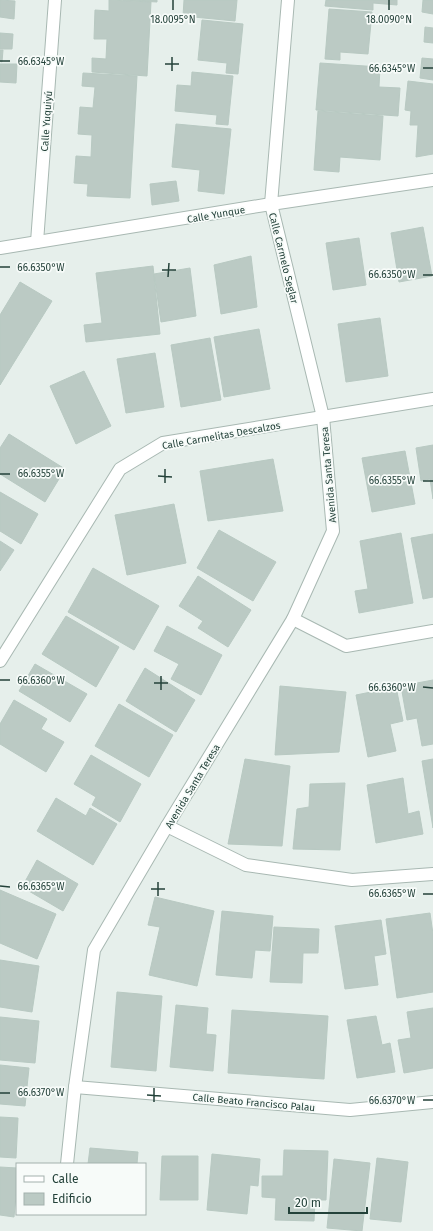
<svg xmlns="http://www.w3.org/2000/svg" width="433" height="1231" viewBox="0 0 433 1231" font-family="'Fira Sans',sans-serif">
<rect width="100%" height="100%" fill="#e6efeb"/>
<g fill="#bbcac4" stroke="#b8c9c2">
<polygon points="0,0 15,1 14,19 0,17"/>
<polygon points="109,0 151,2 147,76 92,72 92,58 106,59 107,39 94,39 95,10 109,11"/>
<polygon points="123,0 157,0 157,2"/>
<polygon points="184,0 237,0 235,21 183,16"/>
<polygon points="326,0 397,0 397,5 373,3 373,10 325,6"/>
<polygon points="423,0 433,0 433,14 422,12"/>
<polygon points="329,9 372,12 368,54 340,52 340,60 325,59"/>
<polygon points="202,20 243,24 238,74 226,73 227,63 198,60"/>
<polygon points="425,27 433,28 433,43 424,42"/>
<polygon points="0,33 13,34 12,49 0,49"/>
<polygon points="0,50 3,50 2,62 0,61"/>
<polygon points="422,58 433,59 433,80 420,78"/>
<polygon points="320,63 380,67 379,87 400,88 398,116 316,110"/>
<polygon points="0,64 17,64 16,83 0,82"/>
<polygon points="192,72 233,76 228,125 216,124 217,115 175,111 177,85 191,86"/>
<polygon points="83,73 137,76 130,198 87,196 88,184 74,183 76,156 91,157 92,135 78,134 80,107 93,108 95,87 82,86"/>
<polygon points="408,81 433,84 433,154 416,157 418,125 410,125 411,111 405,110"/>
<polygon points="318,111 383,116 380,160 340,157 339,172 314,170"/>
<polygon points="176,124 231,129 224,194 198,191 200,170 172,167"/>
<polygon points="176,181 179,201 152,205 150,184"/>
<polygon points="423,227 432,276 399,282 391,233"/>
<polygon points="359,238 366,285 333,290 326,243"/>
<polygon points="251,256 257,307 221,314 214,265"/>
<polygon points="153,266 160,334 86,342 84,325 102,323 96,273"/>
<polygon points="190,268 196,316 161,322 154,274"/>
<polygon points="20,282 52,301 0,385 0,315"/>
<polygon points="380,318 388,376 346,382 338,324"/>
<polygon points="259,329 270,389 224,397 214,337"/>
<polygon points="210,338 221,400 181,407 171,345"/>
<polygon points="155,353 164,407 126,413 117,359"/>
<polygon points="84,371 111,426 76,444 50,386"/>
<polygon points="9,434 65,469 45,502 0,474 0,448"/>
<polygon points="433,445 433,499 430,479 421,481 416,448"/>
<polygon points="405,451 415,504 372,512 362,458"/>
<polygon points="273,459 283,511 208,521 200,471"/>
<polygon points="0,492 38,514 21,544 0,531"/>
<polygon points="174,504 186,563 127,575 115,515"/>
<polygon points="219,530 276,562 253,601 197,568"/>
<polygon points="401,533 413,603 359,613 355,591 368,589 360,541"/>
<polygon points="433,534 433,597 423,599 411,538"/>
<polygon points="0,541 14,550 0,571"/>
<polygon points="93,568 159,606 134,650 68,612"/>
<polygon points="198,576 251,610 228,647 198,628 203,621 179,606"/>
<polygon points="66,616 119,647 96,687 42,654"/>
<polygon points="167,626 222,655 201,695 171,679 179,664 154,651"/>
<polygon points="35,664 87,694 70,722 19,691"/>
<polygon points="145,668 195,700 176,732 126,701"/>
<polygon points="433,680 433,744 422,746 417,718 407,720 401,686"/>
<polygon points="280,686 346,692 339,752 275,755"/>
<polygon points="396,687 403,721 390,724 396,751 368,757 356,695"/>
<polygon points="14,700 47,719 41,729 64,742 46,772 0,744 0,724"/>
<polygon points="119,704 173,735 149,777 95,746"/>
<polygon points="91,755 141,784 120,822 92,805 96,797 74,784"/>
<polygon points="245,759 290,766 282,846 228,844"/>
<polygon points="433,759 433,828 422,761"/>
<polygon points="403,778 408,814 419,811 423,834 376,843 367,785"/>
<polygon points="345,783 340,850 293,849 297,809 309,807 310,784"/>
<polygon points="56,798 86,816 90,808 117,824 93,865 37,831"/>
<polygon points="37,860 78,884 63,911 22,887"/>
<polygon points="0,890 56,914 37,959 0,943"/>
<polygon points="155,897 214,911 197,986 149,975 160,927 148,925"/>
<polygon points="222,911 273,916 270,951 255,950 252,978 216,975"/>
<polygon points="430,913 433,934 433,992 397,998 386,919"/>
<polygon points="381,920 386,954 374,956 378,985 345,989 335,926"/>
<polygon points="274,927 319,929 318,953 303,953 302,983 270,982"/>
<polygon points="0,960 39,966 32,1012 0,1007"/>
<polygon points="117,992 162,996 156,1071 111,1067"/>
<polygon points="176,1005 208,1008 206,1034 216,1035 213,1071 170,1067"/>
<polygon points="433,1008 433,1068 404,1073 398,1040 411,1038 407,1012"/>
<polygon points="232,1010 328,1016 324,1079 228,1073"/>
<polygon points="376,1016 382,1045 390,1043 395,1072 357,1078 347,1020"/>
<polygon points="0,1017 39,1021 35,1063 0,1060"/>
<polygon points="0,1065 29,1068 25,1106 0,1104"/>
<polygon points="0,1117 18,1118 16,1158 0,1157"/>
<polygon points="90,1148 138,1152 137,1164 88,1164"/>
<polygon points="284,1150 328,1151 326,1200 315,1200 314,1221 275,1220 276,1198 262,1197 262,1176 283,1176"/>
<polygon points="212,1154 260,1159 258,1186 250,1185 247,1214 207,1210"/>
<polygon points="162,1156 198,1156 198,1200 160,1200"/>
<polygon points="377,1158 408,1162 401,1222 370,1219"/>
<polygon points="334,1159 370,1163 362,1231 327,1228"/>
<polygon points="0,1167 17,1168 17,1185 14,1217 0,1215"/>
</g>
<g fill="none" stroke-linecap="round" stroke-linejoin="round">
<defs>
<g id="minor">
<polyline points="37,242 55,0"/>
<polyline points="0,248 271,204 433,180"/>
<polyline points="293,619 346,646 433,631"/>
<polyline points="0,661 120,469 163,443 433,399"/>
<polyline points="167,826 246,865 352,880 433,874"/>
<polyline points="75,1087 350,1110 433,1102"/>
<polyline points="67,1164 75,1087 94,950 167,826 293,619 333,531 323,417 271,204 288,0"/>
</g>
</defs>
<use href="#minor" stroke="#a8b8b2" stroke-width="14"/>
<use href="#minor" stroke="#fff" stroke-width="12"/>
</g>
<path fill="none" stroke="#24423a" stroke-width="1.5" d="M173,10V0M389,10V0M0,61H10M165,64H179M423,68H433M172,71V57M0,267H10M162,270H176M423,275H433M168,277L169,263M0,474H10M158,476L172,477M423,481H433M165,483V469M0,680H10M154,683H168M423,687L433,688M161,690V676M0,886L10,887M151,889H165M423,894H433M158,896V882M0,1093H10M147,1095L161,1096M423,1100H433M154,1102V1088"/>
<g text-anchor="middle" stroke-width="3.5" stroke-linejoin="round" paint-order="stroke">
<g font-size="10" fill="#24423a" stroke="#f7fbf9">
<text transform="translate(46 121) rotate(-86)" y="4">Calle Yuquiyú</text>
<text transform="translate(216 214) rotate(-10)" y="4">Calle Yunque</text>
<text transform="translate(284 258) rotate(76)" y="4">Calle Carmelo Seglar</text>
<text transform="translate(221 435) rotate(-10)" y="4">Calle Carmelitas Descalzos</text>
<text transform="translate(328 475) rotate(-95)" y="4">Avenida Santa Teresa</text>
<text transform="translate(192 786) rotate(-59)" y="4">Avenida Santa Teresa</text>
<text transform="translate(254 1102) rotate(5)" y="4">Calle Beato Francisco Palau</text>
</g>
</g>
<g font-size="10" text-anchor="middle" fill="#24423a" stroke="#f7fbf9" stroke-width="3.5" stroke-linejoin="round" paint-order="stroke">
<text x="173" y="23">18.0095°N</text>
<text x="389" y="23">18.0090°N</text>
<text x="41" y="65">66.6345°W</text>
<text x="392" y="72">66.6345°W</text>
<text x="41" y="271">66.6350°W</text>
<text x="392" y="278">66.6350°W</text>
<text x="41" y="477">66.6355°W</text>
<text x="392" y="484">66.6355°W</text>
<text x="41" y="684">66.6360°W</text>
<text x="392" y="691">66.6360°W</text>
<text x="41" y="890">66.6365°W</text>
<text x="392" y="897">66.6365°W</text>
<text x="41" y="1096">66.6370°W</text>
<text x="392" y="1104">66.6370°W</text>
</g>
<rect x="16" y="1163" width="130" height="52" fill="#f7fbf9" stroke="#a3b1ad"/>
<rect x="24" y="1176" width="20" height="6" fill="#ffffff" stroke="#a3b1ad"/>
<text x="52" y="1183" font-size="12" fill="#24423a">Calle</text>
<rect x="24" y="1193" width="20" height="12" fill="#bbcac4" stroke="#a3b1ad"/>
<text x="52" y="1203" font-size="12" fill="#24423a">Edificio</text>
<path d="M289 1207v6h78v-6" fill="none" stroke="#24423a" stroke-width="2"/>
<text x="295" y="1207" font-size="12" fill="#24423a" stroke="#f7fbf9" stroke-width="3" paint-order="stroke">20 m</text>
</svg>
